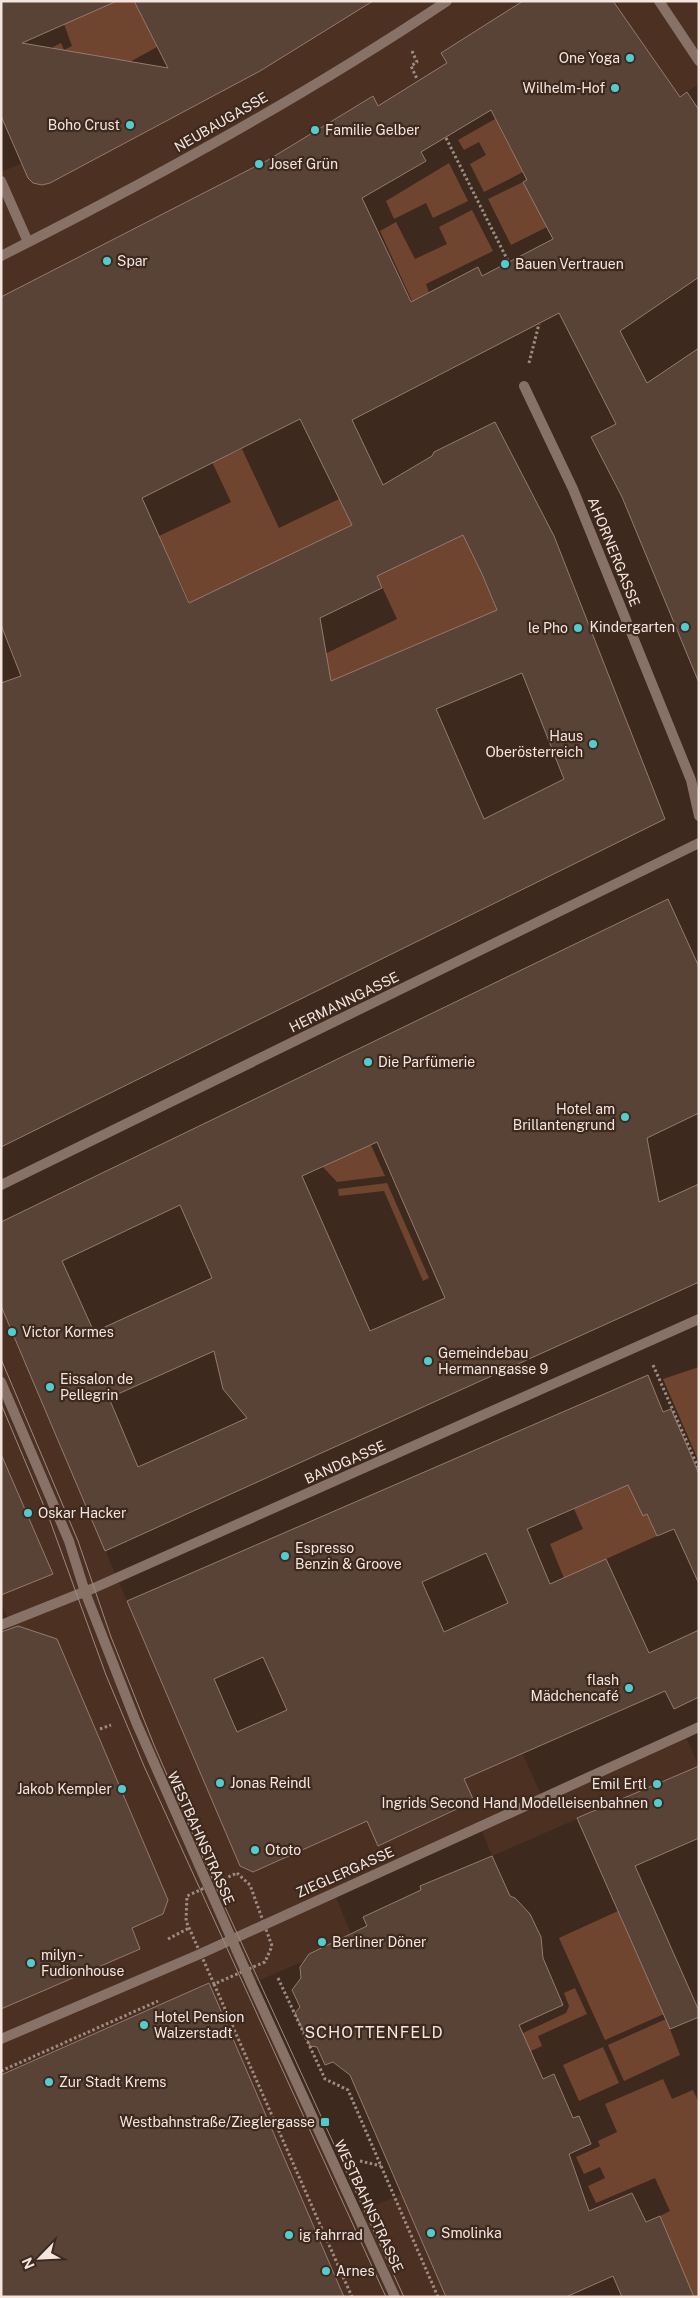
<svg xmlns="http://www.w3.org/2000/svg" width="700" height="2298" viewBox="0 0 700 2298" font-family="'Public Sans',sans-serif">
<rect width="100%" height="100%" fill="#3e291e"/>
<g fill="#4c3022">
<polygon points="373,1 523,1 442,54 447,63 379,106 372,96 268,160 1,297 1,172 22,163 28,178 33,183 42,185 50,183 260,71"/>
<polygon points="613,1 699,1 699,84 679,97"/>
<polygon points="1,1306 240,1866 254,1872 367,1821 379,1846 474,1802 464,1779 523,1754 542,1797 684,1733 699,1766 492,1856 480,1826 334,1892 351,1934 315,1959 304,1961 251,1984 357,2213 402,2194 446,2297 344,2297 209,1983 1,2075 1,2009 140,1949 132,1928 163,1914 168,1900 57,1639 43,1634 18,1644 1,1603 1,1595 53,1574 1,1454"/>
</g>
<g fill="#70452f">
<polygon points="117,1 134,1 157,47 115,70 109,58 104,57 76,72 59,58 53,47 61,43 64,50 72,46 64,24"/>
<polygon points="495,119 523,172 484,192 470,164 486,155 479,142 464,150 458,140"/>
<polygon points="449,163 468,201 433,218 426,203 394,219 386,201"/>
<polygon points="523,182 547,227 511,245 488,199"/>
<polygon points="472,210 493,251 426,284 429,293 413,303 380,231 396,222 415,259 447,244 439,227"/>
<polygon points="242,449 279,528 339,499 352,525 190,603 159,536 231,502 212,462"/>
<polygon points="463,535 482,574 500,619 466,623 315,688 304,664 397,619 377,576"/>
<polygon points="366,1134 385,1176 337,1182 323,1167 363,1148"/>
<polygon points="387,1183 429,1278 423,1281 384,1191 339,1196 338,1189"/>
<polygon points="699,1367 699,1462 663,1379"/>
<polygon points="630,1478 657,1536 564,1578 550,1544 583,1529 574,1509 617,1490"/>
<polygon points="618,1911 664,2014 605,2040 559,1938"/>
<polygon points="575,1988 587,2014 538,2036 542,2046 531,2051 543,2079 530,2085 508,2040 566,2013 569,2006 564,1993"/>
<polygon points="666,2019 680,2055 624,2081 608,2045"/>
<polygon points="603,2047 619,2083 579,2101 563,2065"/>
<polygon points="663,2079 672,2099 693,2090 699,2103 699,2297 694,2297 660,2216 670,2211 655,2178 596,2203 588,2186 605,2178 600,2167 584,2174 576,2157 600,2146 598,2141 617,2132 605,2104"/>
</g>
<g fill="#594236" stroke="#957a6e" fill-rule="evenodd">
<polygon points="1,1 117,1 22,43 168,68 134,1 373,1 260,71 50,183 42,185 33,183 28,178 1,116"/>
<path d="M523,1H613L680,97L687,92L699,110V277L620,331L647,383L699,348V683L622,497L591,437L616,424L559,313L352,420L383,485L432,456L434,452L495,422L554,536L665,819L1,1147V683L21,676L1,625V297L268,160L373,96L378,106L447,63L441,53ZM491,110L527,180L523,182L553,239L482,276L478,267L411,302L362,198L426,161L421,152ZM300,419L352,525L189,603L142,498ZM463,535L482,574L497,610L331,681L320,618L382,588L377,576ZM522,673L564,779L484,819L436,709Z"/>
<path d="M668,899L699,967V1113L647,1138L659,1202L699,1184V1282L105,1551L1,1306V1222ZM377,1142L445,1298L370,1331L302,1176ZM180,1205L212,1278L94,1332L62,1261ZM214,1351L223,1389L247,1418L138,1467L109,1398Z"/>
<path d="M648,1375L663,1412L671,1409L699,1474V1584L674,1529L657,1536L647,1514L643,1516L628,1485L527,1529L550,1584L606,1559L649,1653L699,1630V1697L674,1709L665,1691L464,1779L474,1801L378,1846L367,1821L253,1872L240,1866L127,1601ZM486,1553L508,1603L444,1632L422,1582ZM263,1657L287,1710L237,1732L214,1679Z"/>
<polygon points="1,1454 53,1574 1,1595"/>
<polygon points="18,1626 57,1639 168,1900 163,1914 132,1928 140,1949 1,2009 1,1632"/>
<polygon points="699,1766 699,1838 635,1866 699,2011 699,2017 670,2029 577,1818"/>
<polygon points="492,1856 510,1896 515,1898 530,1914 541,1937 543,1958 563,2005 519,2025 543,2079 554,2074 573,2118 579,2116 591,2144 569,2154 589,2211 632,2193 646,2222 660,2216 694,2297 622,2297 613,2276 566,2297 446,2297 350,2075 333,2062 325,2065 317,2047 310,2046 295,2013 300,2007 292,1990 301,1978 300,1967 309,1954 367,1926 363,1917 421,1890 420,1886"/>
<polygon points="209,1983 344,2297 1,2297 1,2075"/>
</g>
<g fill="none" stroke-linecap="round" stroke-linejoin="round">
<g stroke="#9d8c83" stroke-width="3" stroke-dasharray="2.5 2.5" stroke-linecap="butt">
<polyline points="412,51 417,62 411,66 417,79"/>
<polyline points="446,138 508,261"/>
<polyline points="529,363 539,324"/>
<polyline points="653,1365 698,1467"/>
<polyline points="100,1729 111,1725"/>
<polygon points="237,1873 250,1885 272,1946 265,1962 214,1984 186,1921 187,1896"/>
<polyline points="168,1939 189,1928"/>
<polyline points="278,1978 325,2079 348,2090 438,2297"/>
<polyline points="214,1984 352,2297"/>
<polyline points="1,2071 158,2001"/>
<polyline points="360,2161 381,2166"/>
</g>
<g stroke="#887268" stroke-width="10">
<polyline points="659,1 699,61"/>
<polyline points="1,181 28,242"/>
<path d="M1,256C154,179 305,96 447,1"/>
<polyline points="524,386 573,489 691,780 699,816"/>
<polyline points="1,1185 699,843"/>
<polyline points="1,1382 69,1541 85,1592 136,1722 251,1983 395,2297"/>
<polyline points="1,1625 94,1588 699,1319"/>
<polyline points="1,2039 200,1954 699,1727"/>
</g>
<g stroke="#9b8980" stroke-width="1">
<polyline points="1,1359 78,1541 111,1637 154,1745 214,1883 404,2297"/>
<polyline points="1,1404 49,1518 106,1675 144,1766 386,2297"/>
</g>
</g>
<g fill="#52cdcf" stroke="#3e291e" stroke-width="2">
<circle cx="630" cy="58" r="5"/>
<circle cx="615" cy="88" r="5"/>
<circle cx="130" cy="125" r="5"/>
<circle cx="315" cy="130" r="5"/>
<circle cx="259" cy="164" r="5"/>
<circle cx="107" cy="261" r="5"/>
<circle cx="505" cy="264" r="5"/>
<circle cx="685" cy="627" r="5"/>
<circle cx="578" cy="628" r="5"/>
<circle cx="593" cy="744" r="5"/>
<circle cx="368" cy="1062" r="5"/>
<circle cx="625" cy="1117" r="5"/>
<circle cx="12" cy="1332" r="5"/>
<circle cx="428" cy="1361" r="5"/>
<circle cx="50" cy="1387" r="5"/>
<circle cx="28" cy="1513" r="5"/>
<circle cx="285" cy="1556" r="5"/>
<circle cx="629" cy="1688" r="5"/>
<circle cx="220" cy="1783" r="5"/>
<circle cx="657" cy="1784" r="5"/>
<circle cx="122" cy="1789" r="5"/>
<circle cx="658" cy="1803" r="5"/>
<circle cx="255" cy="1850" r="5"/>
<circle cx="322" cy="1942" r="5"/>
<circle cx="31" cy="1963" r="5"/>
<circle cx="144" cy="2025" r="5"/>
<circle cx="49" cy="2082" r="5"/>
<rect x="320" y="2117" width="10" height="10" rx="2.5"/>
<circle cx="431" cy="2233" r="5"/>
<circle cx="289" cy="2235" r="5"/>
<circle cx="326" cy="2271" r="5"/>
</g>
<g text-anchor="middle" stroke-width="4.5" stroke-linejoin="round" paint-order="stroke">
<g font-size="14" fill="#f4e5df" stroke="#3e291e" text-anchor="start">
<text x="620" y="63" text-anchor="end">One Yoga</text>
<text x="605" y="93" text-anchor="end">Wilhelm-Hof</text>
<text x="120" y="130" text-anchor="end">Boho Crust</text>
<text x="325" y="135">Familie Gelber</text>
<text x="269" y="169">Josef Grün</text>
<text x="117" y="266">Spar</text>
<text x="515" y="269">Bauen Vertrauen</text>
<text x="675" y="632" text-anchor="end">Kindergarten</text>
<text x="568" y="633" text-anchor="end">le Pho</text>
<text x="583" y="741" text-anchor="end">Haus<tspan x="583" dy="16">Oberösterreich</tspan></text>
<text x="378" y="1067">Die Parfümerie</text>
<text x="615" y="1114" text-anchor="end">Hotel am<tspan x="615" dy="16">Brillantengrund</tspan></text>
<text x="22" y="1337">Victor Kormes</text>
<text x="438" y="1358">Gemeindebau<tspan x="438" dy="16">Hermanngasse 9</tspan></text>
<text x="60" y="1384">Eissalon de<tspan x="60" dy="16">Pellegrin</tspan></text>
<text x="38" y="1518">Oskar Hacker</text>
<text x="295" y="1553">Espresso<tspan x="295" dy="16">Benzin &amp; Groove</tspan></text>
<text x="619" y="1685" text-anchor="end">flash<tspan x="619" dy="16">Mädchencafé</tspan></text>
<text x="230" y="1788">Jonas Reindl</text>
<text x="647" y="1789" text-anchor="end">Emil Ertl</text>
<text x="112" y="1794" text-anchor="end">Jakob Kempler</text>
<text x="648" y="1808" text-anchor="end">Ingrids Second Hand Modelleisenbahnen</text>
<text x="265" y="1855">Ototo</text>
<text x="332" y="1947">Berliner Döner</text>
<text x="41" y="1960">milyn -<tspan x="41" dy="16">Fudionhouse</tspan></text>
<text x="154" y="2022">Hotel Pension<tspan x="154" dy="16">Walzerstadt</tspan></text>
<text x="59" y="2087">Zur Stadt Krems</text>
<text x="315" y="2127" text-anchor="end">Westbahnstraße/Zieglergasse</text>
<text x="441" y="2238">Smolinka</text>
<text x="299" y="2240">ig fahrrad</text>
<text x="336" y="2276">Arnes</text>
</g>
<g font-size="14" fill="#f4e5df" stroke="#3e291e">
<text transform="translate(221 122) rotate(-30)" y="5">NEUBAUGASSE</text>
<text transform="translate(614 552) rotate(68)" y="5">AHORNERGASSE</text>
<text transform="translate(344 1002) rotate(-26)" y="5">HERMANNGASSE</text>
<text transform="translate(345 1462) rotate(-24)" y="5">BANDGASSE</text>
<text transform="translate(201 1838) rotate(66)" y="5">WESTBAHNSTRASSE</text>
<text transform="translate(345 1872) rotate(-24)" y="5">ZIEGLERGASSE</text>
<text transform="translate(369 2206) rotate(65)" y="5">WESTBAHNSTRASSE</text>
</g>
<g font-size="16" letter-spacing="1" fill="#f4e5df" stroke="#3e291e">
<text x="374" y="2038">SCHOTTENFELD</text>
</g>
</g>
<rect width="700" height="2298" fill="none" stroke="#f4e5df" stroke-width="5"/>
<g transform="translate(40 2258) rotate(246)" stroke="#3e291e" stroke-width="4" paint-order="stroke">
<path d="M0-4L9 19L0 12L-9 19Z" fill="#f4e5df"/>
<text y="-8" font-size="14" font-weight="bold" text-anchor="middle" fill="#f4e5df">N</text>
</g>
</svg>
